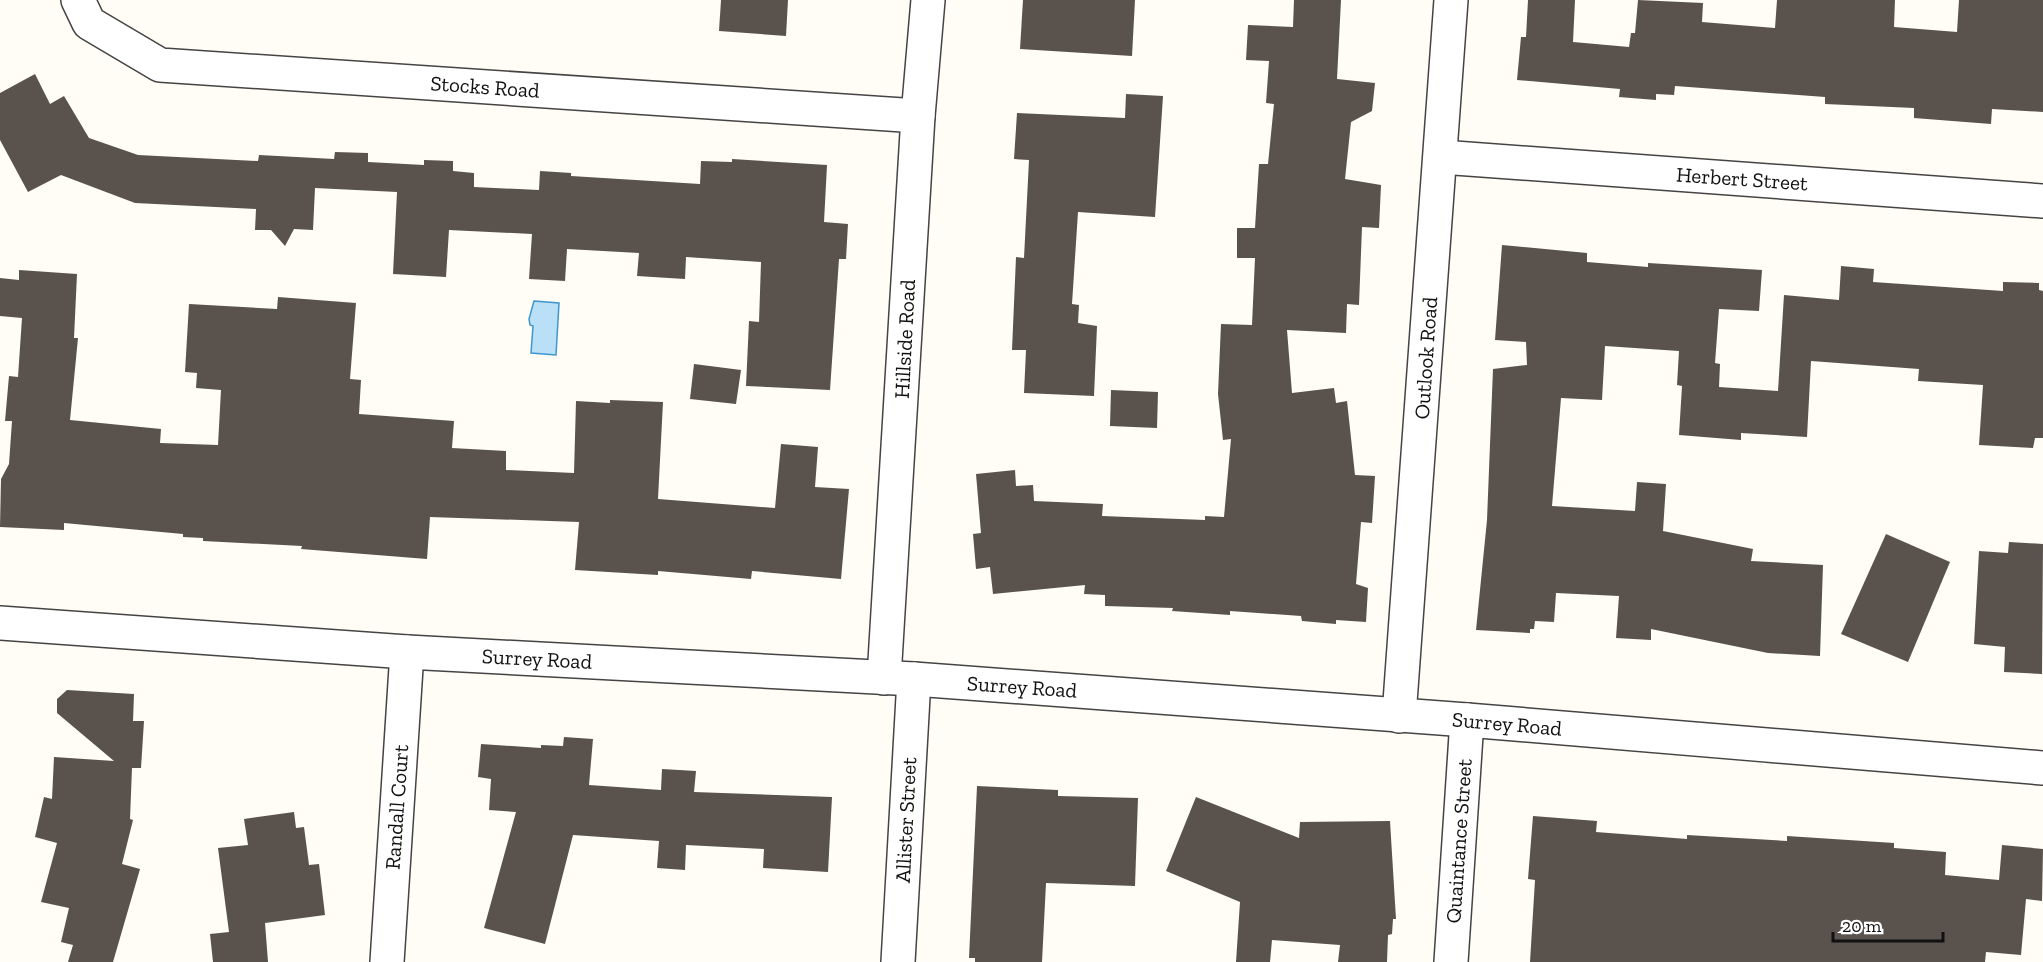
<svg xmlns="http://www.w3.org/2000/svg" width="2043" height="962" viewBox="0 0 2043 962" font-family="'Zilla Slab',serif">
<rect width="100%" height="100%" fill="#fffdf5"/>
<polygon fill="#b9e0f7" stroke="#3f96cf" stroke-width="1.5" points="534,301 559,303 556,355 531,353 533,326 530,325 529,319"/>
<g fill="#5a524d">
<polygon points="721,0 788,0 786,36 719,31"/>
<polygon points="1023,0 1135,0 1132,56 1020,49"/>
<polygon points="1294,0 1341,0 1337,79 1375,83 1372,111 1351,122 1345,179 1381,185 1379,228 1362,227 1359,305 1347,304 1346,333 1287,330 1292,393 1334,388 1336,403 1347,401 1355,475 1375,476 1372,523 1361,522 1356,584 1368,588 1366,622 1336,620 1336,624 1302,621 1301,616 1230,611 1230,615 1172,611 1173,608 1105,606 1105,595 1084,594 1085,585 993,594 990,567 976,569 973,534 981,533 976,474 1015,470 1016,486 1033,485 1034,501 1103,504 1102,516 1205,520 1205,516 1224,517 1231,439 1223,440 1218,394 1221,324 1252,325 1255,258 1237,258 1237,228 1255,228 1259,164 1268,164 1274,104 1266,103 1269,61 1246,60 1248,25 1293,27"/>
<polygon points="1528,0 1575,0 1573,42 1629,47 1631,33 1635,33 1638,0 1703,3 1702,22 1775,28 1777,0 1895,0 1894,27 1957,32 1959,0 2043,0 2043,112 1992,109 1991,124 1914,118 1914,108 1825,104 1825,97 1675,86 1674,95 1656,94 1656,100 1619,97 1620,89 1517,80 1521,37 1526,37"/>
<polygon points="35,74 50,104 64,96 89,138 138,155 258,161 259,155 334,159 335,152 368,153 368,162 424,165 424,160 453,161 453,171 474,173 474,187 539,190 540,171 571,173 571,176 700,184 701,161 732,162 732,159 827,165 824,222 848,224 846,259 839,259 830,390 746,386 749,321 759,322 761,262 686,257 685,279 637,276 639,253 567,249 565,281 529,279 532,234 449,230 446,277 393,274 397,192 315,188 313,230 294,229 285,246 271,230 255,230 256,209 135,203 61,175 28,192 0,140 0,93"/>
<polygon points="1126,94 1163,96 1155,217 1078,212 1072,304 1079,305 1078,323 1097,326 1094,396 1024,393 1026,350 1012,350 1016,257 1024,258 1029,160 1014,159 1017,113 1125,118"/>
<polygon points="1502,245 1587,253 1587,262 1648,267 1648,263 1762,270 1759,311 1719,309 1715,363 1720,364 1719,387 1778,391 1784,295 1839,300 1841,266 1874,269 1873,282 2003,291 2003,282 2039,283 2039,290 2043,291 2043,438 2035,438 2033,448 1979,445 1983,385 1918,381 1919,369 1811,361 1807,437 1741,433 1741,440 1679,435 1682,386 1677,385 1679,351 1605,346 1602,400 1561,398 1552,506 1635,511 1637,482 1666,484 1663,531 1753,549 1751,561 1823,565 1820,656 1768,653 1651,629 1651,640 1616,638 1619,596 1556,593 1554,622 1535,621 1534,629 1530,629 1530,633 1476,630 1487,520 1493,369 1527,365 1526,342 1495,340"/>
<polygon points="19,270 77,274 74,338 78,338 70,420 161,429 160,443 218,445 221,390 196,388 197,373 185,372 189,304 277,309 278,297 356,303 350,379 361,380 359,414 454,421 452,448 506,451 506,470 574,473 576,401 610,403 610,400 663,402 658,499 775,508 781,444 818,447 815,487 849,489 841,579 752,571 751,579 658,571 658,575 575,570 579,522 430,517 427,559 301,549 302,546 203,541 203,538 183,537 183,534 64,523 64,530 0,527 1,479 9,464 12,421 5,421 9,376 18,377 22,318 0,316 0,278 19,280"/>
<polygon points="694,364 741,370 736,404 690,399"/>
<polygon points="1111,390 1158,392 1157,428 1110,426"/>
<polygon points="1886,534 1950,562 1908,662 1841,634"/>
<polygon points="2009,542 2043,544 2042,674 2004,672 2005,647 1974,644 1979,551 2008,553"/>
<polygon points="67,690 134,694 133,721 144,721 141,768 132,768 130,819 133,820 122,864 140,869 113,962 68,962 73,945 61,942 69,908 41,902 57,843 35,837 44,797 52,799 54,757 114,761 57,713 57,699"/>
<polygon points="564,737 593,739 589,785 661,790 662,769 696,771 694,792 832,797 828,872 763,868 764,849 686,845 685,870 657,868 659,841 573,835 545,944 484,928 516,812 489,810 491,779 478,777 481,744 541,748 541,745 563,746"/>
<polygon points="977,786 1058,790 1058,796 1138,798 1135,886 1046,883 1042,962 975,962 975,958 969,958"/>
<polygon points="1196,797 1299,838 1300,822 1390,821 1396,919 1393,919 1392,934 1388,935 1387,962 1338,962 1340,945 1272,940 1270,962 1236,962 1240,902 1166,871"/>
<polygon points="294,812 296,828 304,827 309,865 319,864 325,915 265,923 268,962 213,962 210,934 229,932 218,848 248,845 244,819"/>
<polygon points="1533,816 1597,821 1596,832 1687,839 1687,835 1787,841 1787,836 1894,843 1894,848 1946,852 1945,875 1999,880 2002,845 2043,849 2042,901 2026,899 2021,955 1986,952 1985,962 1530,962 1535,880 1528,879"/>
</g>
<g fill="none" stroke-linecap="round" stroke-linejoin="round">
<defs>
<g id="street">
<polyline points="78,0 89,23 160,65 918,116"/>
<polyline points="1441,157 2043,201"/>
<polyline points="0,623 407,652 914,679 1467,720 2043,768"/>
<polyline points="884,678 918,116 928,0"/>
<polyline points="1399,716 1451,0"/>
<polyline points="387,962 407,652"/>
<polyline points="898,962 914,679"/>
<polyline points="1451,962 1467,720"/>
</g>
</defs>
<use href="#street" stroke="#444" stroke-width="36"/>
<use href="#street" stroke="#fff" stroke-width="33"/>
</g>
<g text-anchor="middle" stroke-width="6" stroke-linejoin="round" paint-order="stroke">
<g font-size="21" fill="#111" stroke="#fff">
<text transform="translate(485 87) rotate(4)" y="7">Stocks Road</text>
<text transform="translate(1742 179) rotate(4)" y="7">Herbert Street</text>
<text transform="translate(905 339) rotate(-87)" y="7">Hillside Road</text>
<text transform="translate(1426 358) rotate(-86)" y="7">Outlook Road</text>
<text transform="translate(537 659) rotate(3)" y="7">Surrey Road</text>
<text transform="translate(1022 687) rotate(4)" y="7">Surrey Road</text>
<text transform="translate(1507 724) rotate(5)" y="7">Surrey Road</text>
<text transform="translate(397 807) rotate(-86)" y="7">Randall Court</text>
<text transform="translate(906 820) rotate(-87)" y="7">Allister Street</text>
<text transform="translate(1459 841) rotate(-86)" y="7">Quaintance Street</text>
</g>
</g>
<path d="M1833 932v9h110v-9" fill="none" stroke="#111111" stroke-width="3"/>
<text x="1842" y="932" font-size="18" fill="#111111" stroke="#ffffff" stroke-width="4.5" paint-order="stroke">20 m</text>
</svg>
